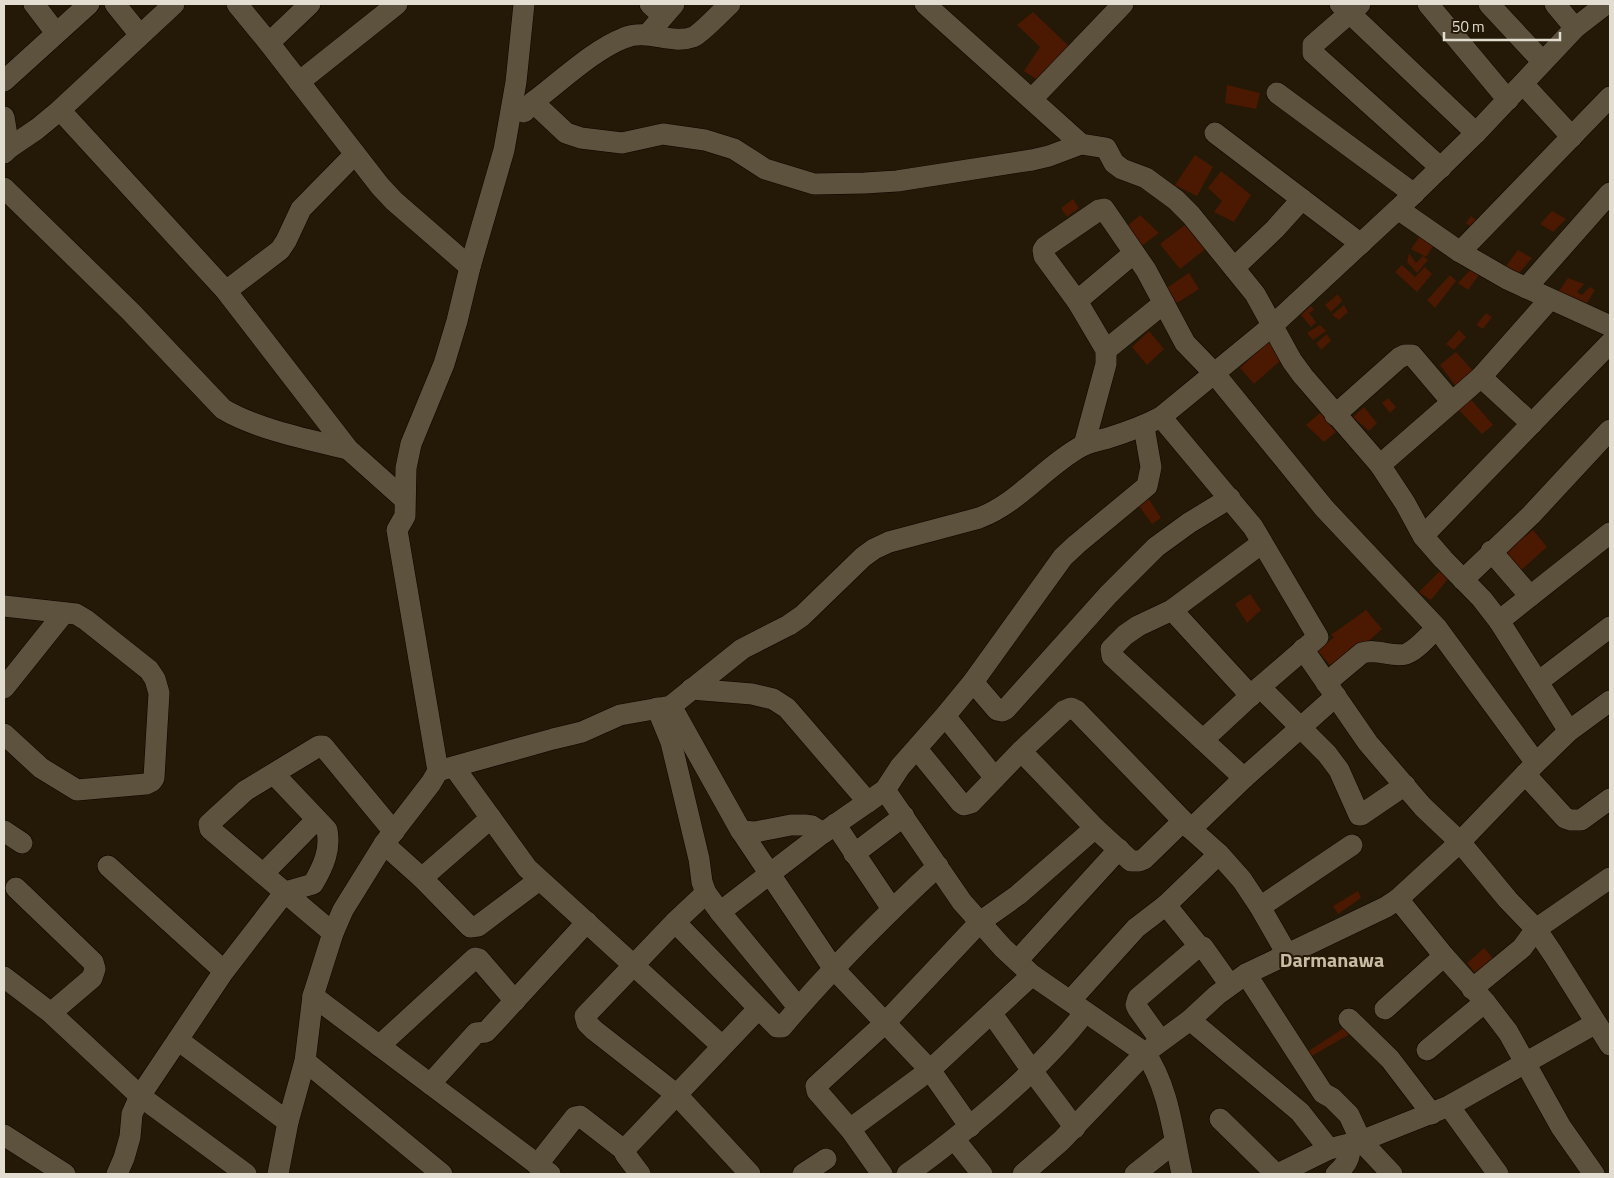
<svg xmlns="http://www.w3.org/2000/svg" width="1614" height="1178" viewBox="0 0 1614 1178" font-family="'Titillium Web',sans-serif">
<rect width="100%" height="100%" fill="#231906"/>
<g fill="#4b1801">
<polygon points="1033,12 1073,50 1042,83 1024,71 1040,47 1017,25"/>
<polygon points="1227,85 1260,93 1256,109 1225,103"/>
<polygon points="1195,155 1213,167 1197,196 1175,185"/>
<polygon points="1221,171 1251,195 1234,222 1214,212 1222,201 1208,188"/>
<polygon points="1073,199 1079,208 1067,217 1061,208"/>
<polygon points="1552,211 1566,219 1553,232 1540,224"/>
<polygon points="1140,215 1159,233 1140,247 1125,228"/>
<polygon points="1471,216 1482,225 1476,232 1466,223"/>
<polygon points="1193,219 1213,243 1180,269 1160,244"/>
<polygon points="1420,236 1434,245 1426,257 1411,249"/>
<polygon points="1518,250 1532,258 1519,273 1506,266"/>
<polygon points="1409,253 1416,263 1423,256 1428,260 1417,273 1407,262"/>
<polygon points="1402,265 1415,277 1425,267 1432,274 1417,292 1395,272"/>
<polygon points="1474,266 1481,272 1468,290 1458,283"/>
<polygon points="1189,273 1199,289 1177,303 1165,289"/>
<polygon points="1450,275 1456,281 1435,308 1427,300"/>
<polygon points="1568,278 1584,284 1577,292 1582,295 1590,287 1595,290 1587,303 1559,291"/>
<polygon points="1338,294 1342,301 1331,312 1325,305"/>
<polygon points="1344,305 1348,312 1339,320 1332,315"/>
<polygon points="1311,306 1314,310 1309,313 1316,322 1311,327 1301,315"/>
<polygon points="1486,313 1492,317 1483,329 1476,325"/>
<polygon points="1320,325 1326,331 1313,340 1307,333"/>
<polygon points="1459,330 1466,337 1454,350 1446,344"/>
<polygon points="1149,331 1164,349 1147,365 1132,347"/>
<polygon points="1327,334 1331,341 1321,350 1316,343"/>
<polygon points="1274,336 1288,354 1254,384 1240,368"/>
<polygon points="1456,352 1475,373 1458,389 1440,365"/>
<polygon points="1468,396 1493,425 1482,434 1457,408"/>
<polygon points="1388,398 1396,407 1390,413 1382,403"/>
<polygon points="1328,406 1335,415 1328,423 1336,432 1324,442 1306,425"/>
<polygon points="1364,407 1377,423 1369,431 1353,417"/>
<polygon points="1148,498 1161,518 1152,524 1139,506"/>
<polygon points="1533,530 1547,547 1520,571 1503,554"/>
<polygon points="1444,567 1451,575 1431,600 1419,592"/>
<polygon points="1250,594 1261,610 1247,623 1235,604"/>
<polygon points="1366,610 1382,629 1335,671 1318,651 1334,637 1331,635"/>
<polygon points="1358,891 1361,898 1338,914 1333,906"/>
<polygon points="1484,948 1498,964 1480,979 1467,963"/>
<polygon points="1347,1026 1350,1034 1310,1057 1307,1052"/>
</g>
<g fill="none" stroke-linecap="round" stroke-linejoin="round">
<defs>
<g id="minor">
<polyline points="34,4 56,33"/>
<polyline points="115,4 140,35"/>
<polyline points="237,4 269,43 380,186 394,201 470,267"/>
<polyline points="650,4 663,16"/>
<polyline points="925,4 1081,144 1106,148 1114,163 1122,169 1146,178 1176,200 1191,215 1255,294 1292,361 1303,376 1380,465 1405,503 1423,536 1443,559 1482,599 1499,621 1569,731"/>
<polyline points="1340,4 1476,133"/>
<polyline points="1360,4 1313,45 1313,53 1441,168"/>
<polyline points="1428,4 1508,100"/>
<polyline points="1489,4 1543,62"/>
<polyline points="1555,4 1575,28"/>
<polyline points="648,34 674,4"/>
<polyline points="269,43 310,4"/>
<polyline points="4,81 89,4"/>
<polyline points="299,82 397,4"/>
<polyline points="1523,84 1572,137"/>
<polyline points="1277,93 1414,194"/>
<polyline points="1032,99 1123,4"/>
<polyline points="533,102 566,133 581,138 622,143 663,134 705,140 734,149 765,169 814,184 865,183 897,181 1032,160 1049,156 1081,144"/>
<polyline points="60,110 226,291 348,449 404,499"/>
<path d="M524,112L533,102C560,82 593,50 624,38C647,28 671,45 693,37C701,34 722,11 730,4"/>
<polyline points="4,117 9,148"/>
<polyline points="1215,133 1361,244"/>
<polyline points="4,153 9,148 37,129 60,110 174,4"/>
<path d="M4,188L131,312L223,409C256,429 310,440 348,449"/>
<polyline points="1398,209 1460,252 1507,279 1610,326"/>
<polyline points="1460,252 1610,97"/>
<polyline points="1234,268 1275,229 1302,199"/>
<polyline points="1526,288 1610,193"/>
<polyline points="226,291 280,250 286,241 301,209 355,154"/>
<polyline points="1077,301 1134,253"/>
<polyline points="1106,350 1164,303"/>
<polyline points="1481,377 1532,424"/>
<polyline points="1335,415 1399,358 1405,355 1412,355 1452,402"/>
<polyline points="1161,417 1253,527 1318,637 1260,687 1203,740"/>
<polyline points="1084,445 1106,364 1106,350 1077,301 1044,256 1043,250 1045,247 1099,210 1104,209 1146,270 1185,343 1214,373 1324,508 1437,628 1536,763"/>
<polyline points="1380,465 1481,377 1550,299"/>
<polyline points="1423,536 1610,343"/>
<polyline points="1491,551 1530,596"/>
<polyline points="1463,580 1531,515 1610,430"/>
<polyline points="4,606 76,614 86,620 149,670 155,679 159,693 154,778 152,781 146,784 77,790 41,768 4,734"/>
<polyline points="1172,610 1251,696"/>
<polyline points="1499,621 1610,533"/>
<polyline points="1303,649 1368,743 1423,807 1460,842 1508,900 1536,929 1553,954 1610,1045"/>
<polyline points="973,682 997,710 1002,711 1006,709 1108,595 1156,547 1189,523 1230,498"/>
<polyline points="1538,682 1610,627"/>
<path d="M1326,683L1362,653C1377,648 1392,658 1406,654C1417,650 1428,636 1437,628"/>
<polyline points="1260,687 1327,754 1339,770 1359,815 1361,815 1405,785"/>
<polyline points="4,688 64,613"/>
<polyline points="691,689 752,694 773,699 787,708 868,802"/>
<polyline points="671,706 741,831 833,968 930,1070 970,1127"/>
<polyline points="657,708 671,742 699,859 702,882 706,893 720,912 798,1007"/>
<polyline points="945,716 995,778"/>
<polyline points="917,749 960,802 964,805 971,803 1021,751 1064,711 1071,708 1077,711 1191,829 1219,854 1242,880 1260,907 1287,954"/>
<polyline points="1021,751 1095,828 1131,861 1139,861 1144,859 1183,821"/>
<polyline points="454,767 527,868 722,1046"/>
<path d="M438,771L553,739L582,732L620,715L671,706L742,649L789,625L802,616L863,557L874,549L889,542L979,518C1019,503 1045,466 1082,446C1090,442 1100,440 1108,438C1127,432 1144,426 1161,417L1273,325L1398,209L1476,133L1575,28L1606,4"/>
<polyline points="1525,774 1565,818 1571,820 1581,820 1610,799"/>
<polyline points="1244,778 1112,656 1111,649 1125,635 1138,626 1172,610 1262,543"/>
<path d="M885,790L962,902L1003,948L1032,975L1145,1053C1169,1087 1173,1134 1182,1174"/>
<polyline points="835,824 892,909"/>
<polyline points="1191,829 1244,778 1336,696"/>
<polyline points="4,831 22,843"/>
<polyline points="741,831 755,832 791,825 805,825 812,826 823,833"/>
<polyline points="384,844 422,878 470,927 478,926 539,880"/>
<polyline points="854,854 904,816"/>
<polyline points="108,866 224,971"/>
<polyline points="263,874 316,820"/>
<polyline points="422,878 491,818"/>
<polyline points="16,888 93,962 95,969 92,978 51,1013"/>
<polyline points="706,893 675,922 585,1016 587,1023 594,1030 677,1095 750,1174"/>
<polyline points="1398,899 1444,956 1485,1002 1508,1032 1561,1127 1594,1174"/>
<polyline points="1166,905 1199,946 1203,947 1230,985"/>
<polyline points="1260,907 1352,845"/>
<polyline points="720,912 823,833 885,790 900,767 945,716 973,682 1063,557 1077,544 1147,486 1151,467 1144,427"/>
<path d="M675,922L777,1027H782C830,970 883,917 938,866"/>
<polyline points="333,933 210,829 209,824 245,791 319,746 323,746 394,832"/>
<polyline points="1017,961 1119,849"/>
<polyline points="1246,974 1323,1093 1332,1098 1349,1115 1361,1141 1392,1174"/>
<polyline points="4,977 51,1013 140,1096 246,1174"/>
<polyline points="1472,989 1522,948 1536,929 1610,878"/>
<polyline points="313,996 550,1174"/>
<polyline points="1070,1001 1136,928 1166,905 1219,854"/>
<polyline points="1385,1009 1444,956"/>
<polyline points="992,1014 1033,1072 1075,1128"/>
<polyline points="1349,1019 1390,1059 1432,1114"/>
<polyline points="1190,1020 1300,1112 1329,1149"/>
<polyline points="178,1040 288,1122"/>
<polyline points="1161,1041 1138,1009 1136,1005 1138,998 1199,946"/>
<polyline points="379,1046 475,958 479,959 515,1001"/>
<polyline points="1427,1050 1485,1002"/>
<polyline points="305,1061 442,1174"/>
<polyline points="430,1084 476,1033 486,1032 587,922"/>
<polyline points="1449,1106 1498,1174"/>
<polyline points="1220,1119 1276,1174"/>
<polyline points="850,1129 930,1070 1032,975"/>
<polyline points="4,1135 65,1174"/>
<polyline points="955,1140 982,1174"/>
<polyline points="625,1151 626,1148 758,1009"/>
<polyline points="537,1165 575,1117 580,1116 625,1151 625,1154 640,1174"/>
<path d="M117,1174L124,1158L130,1137L132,1114L140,1096L224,971L285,892L313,884C323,867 331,850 327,830L274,774"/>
<polyline points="278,1174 288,1122 305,1061 313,996 333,933 343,910 384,844 431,783 438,771 397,530 405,516 406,468 411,444 444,364 457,321 470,267 504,150 516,82 524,4"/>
<polyline points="803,1174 826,1159"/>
<polyline points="882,1174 850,1129 817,1091 816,1086 884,1024 980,922 1018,895 1095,828"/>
<path d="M907,1174C939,1152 968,1128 997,1103C1029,1075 1059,1046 1085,1012"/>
<polyline points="1023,1174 1061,1141 1145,1053 1190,1020 1217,995 1246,974 1386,907 1398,899 1460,842 1536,763 1569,731 1610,701"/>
<polyline points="1135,1174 1174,1143"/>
<polyline points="1278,1174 1329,1149 1361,1141 1449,1106 1596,1023"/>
<path d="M1336,1174C1346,1165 1351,1158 1350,1144"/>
</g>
</defs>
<use href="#minor" stroke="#0c0400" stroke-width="22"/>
<use href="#minor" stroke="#5d523d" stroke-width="21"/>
</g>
<g text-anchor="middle" stroke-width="4" stroke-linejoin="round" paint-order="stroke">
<g font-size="20" font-weight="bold" fill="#c9bca5" stroke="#231906">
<text x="1332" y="967">Darmanawa</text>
</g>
</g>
<rect width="1614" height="1178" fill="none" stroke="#e3dcd1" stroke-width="10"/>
<path d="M1444 32v8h116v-8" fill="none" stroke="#e3dcd1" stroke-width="2.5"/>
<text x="1452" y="32" font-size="15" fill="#e3dcd1" stroke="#231906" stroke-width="4" paint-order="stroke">50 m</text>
</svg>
